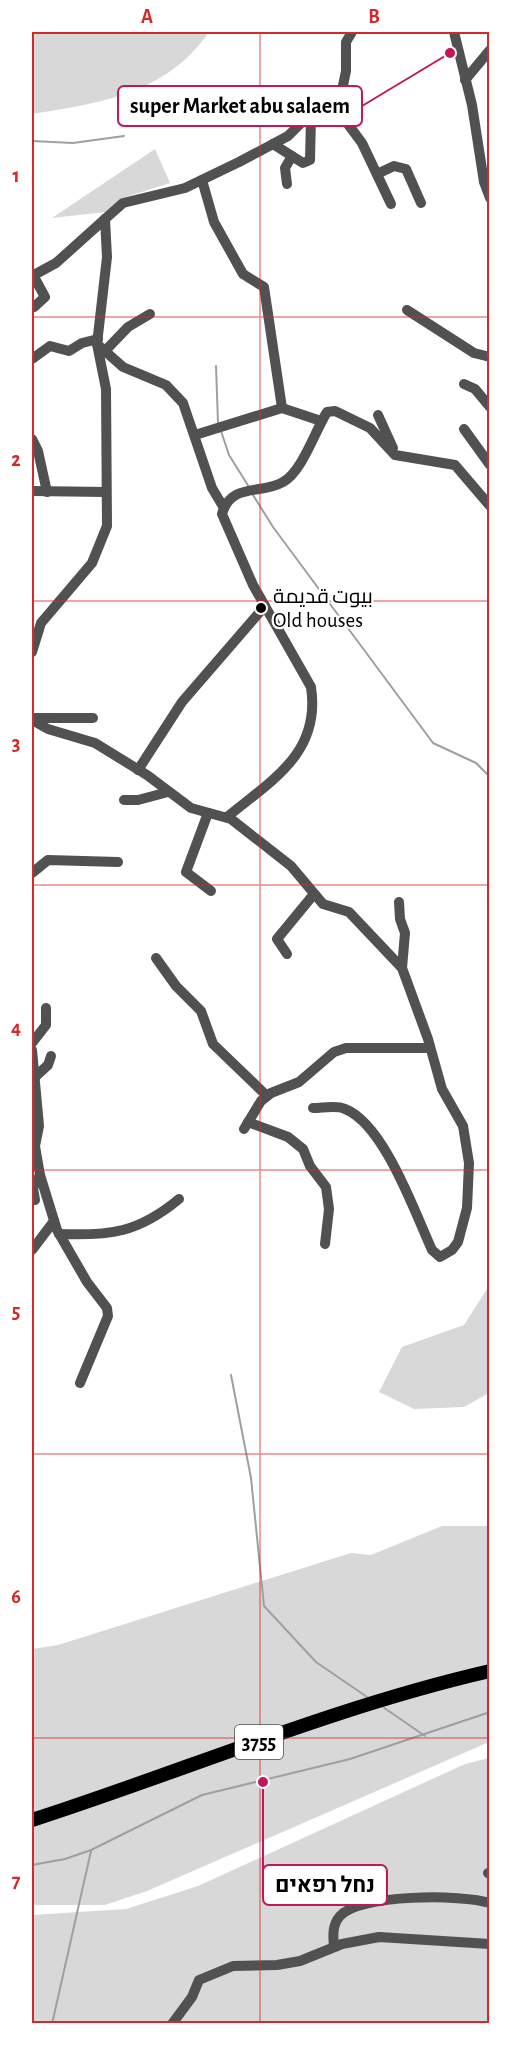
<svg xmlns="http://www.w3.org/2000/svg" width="521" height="2055" viewBox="0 0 521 2055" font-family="'Alegreya Sans',Cairo,Heebo,sans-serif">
<rect width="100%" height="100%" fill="#fff"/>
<g fill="#d8d8d8">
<path d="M32,32H209C166,94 100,103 32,114Z"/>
<polygon points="155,149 170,183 123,198 106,212 52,218"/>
<polygon points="489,1286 489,1393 464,1407 414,1409 379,1392 402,1347 464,1325"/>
<polygon points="442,1526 489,1526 489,1742 147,1891 105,1905 32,1905 32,1649 58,1645 351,1553 371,1555"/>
<polygon points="489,1758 489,2023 32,2024 32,1915 126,1909 198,1886 465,1764"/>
</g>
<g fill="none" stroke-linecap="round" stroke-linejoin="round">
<g stroke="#9f9f9f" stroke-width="2">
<polyline points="32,141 73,143 124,136"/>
<polyline points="216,366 218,423"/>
<polyline points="221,431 229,455 249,487"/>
<polyline points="253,495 273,527 433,743 476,763 490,777"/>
<polyline points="231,1375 251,1478 264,1606 316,1662 370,1699"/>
<polyline points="380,1705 425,1736"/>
<polyline points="32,1865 65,1859 91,1850 202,1795 350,1759 490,1712"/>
<polyline points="52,2024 91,1851"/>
</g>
<defs>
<path id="major" d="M32,1820C184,1771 333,1707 490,1671"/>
</defs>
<use href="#major" stroke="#dbdbdb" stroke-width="15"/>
<g stroke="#515151" stroke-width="10">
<polyline points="454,32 472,105 484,182 490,198"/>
<polyline points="465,80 490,50"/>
<polyline points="333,104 362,143 391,204"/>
<polyline points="273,144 303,163 310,160 311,117"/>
<polyline points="377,174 394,166 406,169 421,203"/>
<polyline points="202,180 214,222 243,274 264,287 282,408"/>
<polyline points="287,184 285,168 292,156"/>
<polyline points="33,275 45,297 34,307"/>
<polyline points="32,276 56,263 105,219"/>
<polyline points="407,310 474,353 490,357"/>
<polyline points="97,344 123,367 166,385 183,403 212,488 224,508"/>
<polyline points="105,351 128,327 150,314"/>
<polyline points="32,359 50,346 69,351 82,343 98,339"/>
<polyline points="464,384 475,389 490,407"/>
<polyline points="378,415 393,448"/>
<polyline points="464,429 490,465"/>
<polyline points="195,435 282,408 321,421"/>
<polyline points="32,439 38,451 47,492"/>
<polyline points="32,491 106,492"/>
<polyline points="32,652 41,623 92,563 107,526 106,389 97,344 107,257 105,219 123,203 185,188 239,162 288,136 304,120 333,104 341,95 346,71 346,42 352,32"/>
<polyline points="32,718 93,718"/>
<path d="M32,720L48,729L95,743L147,775L191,808L231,819L291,866L323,904L349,912L402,968L428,1039L442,1089L463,1126L469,1163L467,1208L458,1242L452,1250L440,1257L432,1250C415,1213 384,1124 345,1109C337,1105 323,1108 313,1108"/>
<polyline points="138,770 182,702 265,606"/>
<polyline points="124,800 138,800 168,792"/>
<polyline points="208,813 186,872 211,891"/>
<path d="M227,817C272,780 321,753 311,687L253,585L222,514C231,482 261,495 283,482C302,472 315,431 327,412L335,411L370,428L395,455L455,465L490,506"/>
<polyline points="32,873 48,860 118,862"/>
<polyline points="399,902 400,919 405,933 402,968"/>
<polyline points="287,954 277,939 314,894"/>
<polyline points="156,958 176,986 201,1011 213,1044 267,1096"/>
<polyline points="32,1043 46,1025 46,1008"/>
<polyline points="32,1050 39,1126 35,1146 40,1175 57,1230 87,1282 107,1308 108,1316 80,1383"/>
<polyline points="36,1076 48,1065 51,1056"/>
<polyline points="248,1122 288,1137 303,1149 310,1166 326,1187 329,1209 325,1244"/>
<polyline points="244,1129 261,1101 271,1093 299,1082 334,1052 346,1048 429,1048"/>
<polyline points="35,1200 33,1188 40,1175"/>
<path d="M59,1234C110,1236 138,1233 179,1199"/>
<polyline points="32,1250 54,1221"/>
<polyline points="488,1873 490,1874"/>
<path d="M334,1947C333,1936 332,1925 340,1916C359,1894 462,1894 490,1903"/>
<polyline points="172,2024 192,1997 199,1980 233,1966 277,1965 300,1961 342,1944 379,1937 490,1944"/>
</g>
<use href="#major" stroke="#000" stroke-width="14"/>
</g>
<path fill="none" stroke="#d62828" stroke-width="1.5" stroke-opacity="0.55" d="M260,32V2024M32,317H490M32,601H490M32,885H490M32,1170H490M32,1454H490M32,1738H490"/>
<circle fill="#000" stroke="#fff" stroke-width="2" cx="261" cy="608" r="6"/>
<g text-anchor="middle" stroke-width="4.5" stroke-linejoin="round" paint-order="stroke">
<rect fill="#fff" stroke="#4c4c4c" stroke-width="1.5" x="235" y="1725" width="48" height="34" rx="4.5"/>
<g font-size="20" font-weight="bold" fill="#000">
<text x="259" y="1749">3755</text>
</g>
<g font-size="21" fill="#000" stroke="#fff" text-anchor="start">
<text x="273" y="603">بيوت قديمة<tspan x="273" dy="24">Old houses</tspan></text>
</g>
</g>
<path fill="none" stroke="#c2185b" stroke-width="2" d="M450 53L362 106M263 1782L263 1885"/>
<g fill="#c2185b" stroke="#fff" stroke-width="2">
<circle cx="450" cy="53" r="6"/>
<circle cx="263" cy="1782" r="6"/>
</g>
<g fill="#fff" stroke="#c2185b" stroke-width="2">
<rect x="118" y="86" width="244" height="40" rx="6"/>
<rect x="263" y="1865" width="124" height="40" rx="6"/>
</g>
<g font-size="22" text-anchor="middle" font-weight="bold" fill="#000">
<text x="240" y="113">super Market abu salaem</text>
<text x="325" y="1892">נחל רפאים</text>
</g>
<rect width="521" height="2055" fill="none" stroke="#ffffff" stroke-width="66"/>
<rect x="33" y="33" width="455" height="1989" fill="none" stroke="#d62828" stroke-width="2"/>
<g font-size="20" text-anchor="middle" font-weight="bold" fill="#d62828">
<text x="147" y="23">A</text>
<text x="374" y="23">B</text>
<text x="16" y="182">1</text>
<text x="16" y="466">2</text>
<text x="16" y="750">3</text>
<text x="16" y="1034">4</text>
<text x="16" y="1318">5</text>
<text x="16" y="1603">6</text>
<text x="16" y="1887">7</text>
</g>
</svg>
